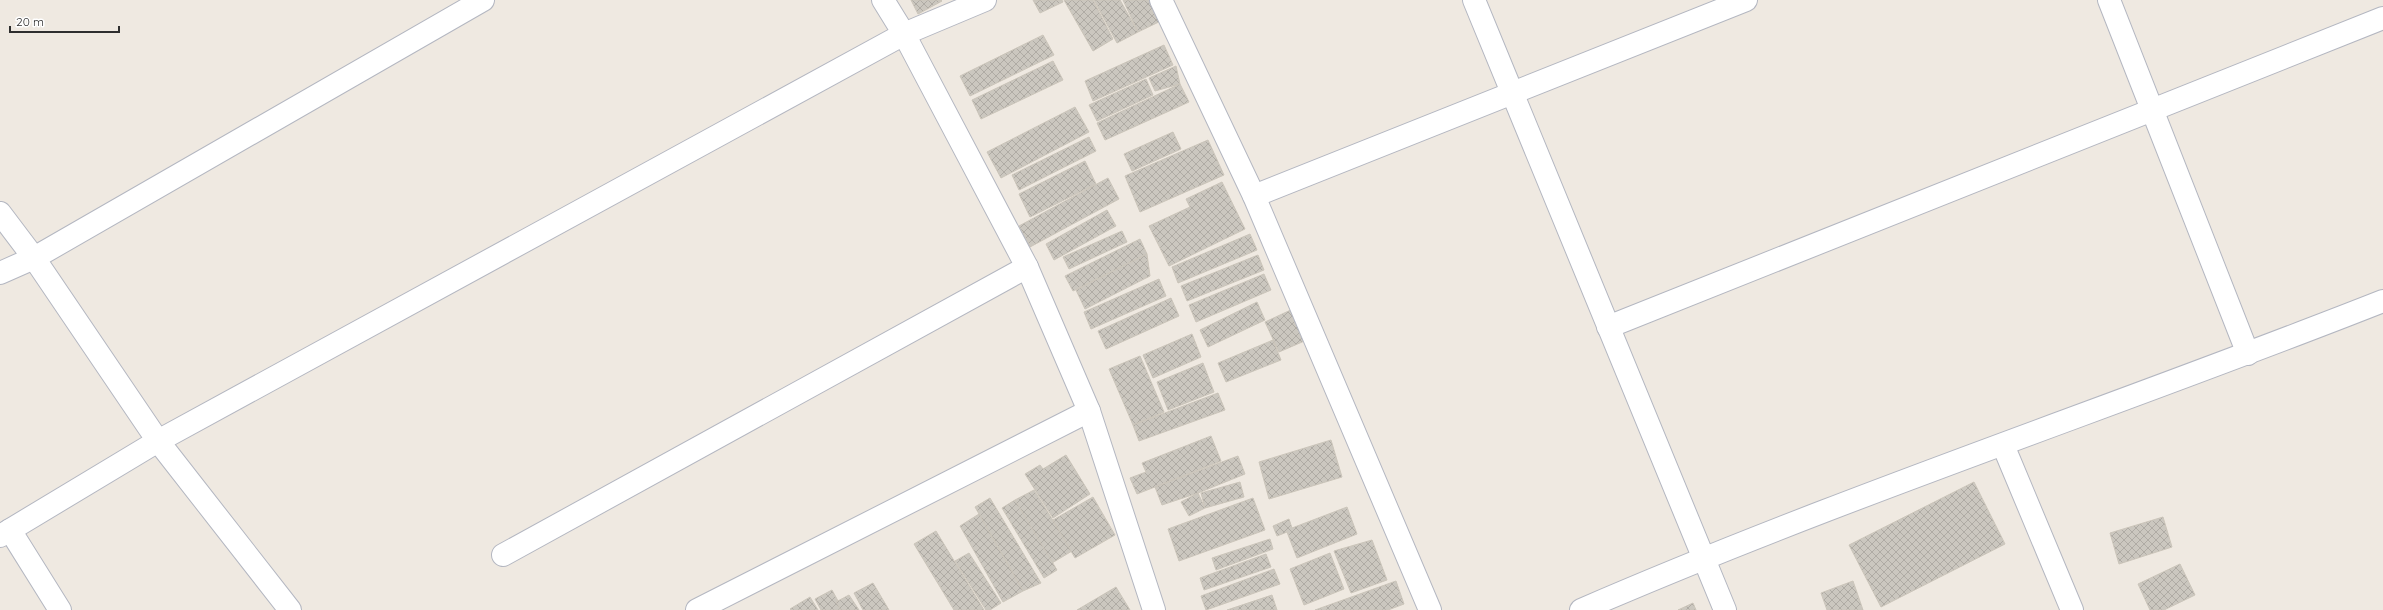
<svg xmlns="http://www.w3.org/2000/svg" width="2383" height="610" viewBox="0 0 2383 610" font-family="Quicksand,sans-serif">
<defs>
<pattern id="building-cross-hatch" width="8" height="8" patternUnits="userSpaceOnUse"><rect width="8" height="8" fill="#cbc7bf"/><path d="M0 0l8 8M0 8l8-8" fill="none" stroke="#afaba4"/></pattern>
</defs>
<rect width="100%" height="100%" fill="#efe9e1"/>
<g fill="url(#building-cross-hatch)" stroke="#cbc5ba">
<polygon points="911,0 941,0 942,1 918,14"/>
<polygon points="1033,0 1062,0 1063,2 1040,13"/>
<polygon points="1064,0 1093,0 1113,39 1093,51"/>
<polygon points="1094,0 1120,0 1138,32 1117,43"/>
<polygon points="1123,0 1157,0 1165,19 1138,32"/>
<polygon points="1043,35 1054,55 970,96 960,76"/>
<polygon points="1164,45 1173,65 1093,101 1085,81"/>
<polygon points="1053,61 1063,80 981,119 972,100"/>
<polygon points="1176,66 1180,84 1155,91 1149,78"/>
<polygon points="1146,79 1153,95 1097,121 1089,105"/>
<polygon points="1180,84 1189,102 1105,140 1097,123"/>
<polygon points="1075,107 1089,132 1001,178 987,152"/>
<polygon points="1173,132 1181,149 1132,171 1124,154"/>
<polygon points="1089,137 1096,151 1019,190 1012,175"/>
<polygon points="1208,140 1224,175 1140,212 1125,176"/>
<polygon points="1085,161 1096,184 1030,217 1019,194"/>
<polygon points="1108,178 1119,199 1030,247 1019,226"/>
<polygon points="1222,182 1245,229 1169,266 1149,226 1190,207 1186,199"/>
<polygon points="1107,210 1116,226 1054,260 1046,244"/>
<polygon points="1122,231 1127,242 1069,269 1063,257"/>
<polygon points="1250,234 1257,250 1178,283 1172,267"/>
<polygon points="1140,239 1147,254 1073,291 1065,276"/>
<polygon points="1147,254 1150,276 1085,309 1076,290"/>
<polygon points="1258,255 1264,270 1187,301 1181,286"/>
<polygon points="1264,274 1271,290 1196,322 1189,305"/>
<polygon points="1159,279 1166,296 1091,329 1084,312"/>
<polygon points="1171,298 1179,316 1106,349 1098,331"/>
<polygon points="1257,302 1265,320 1208,347 1200,330"/>
<polygon points="1295,308 1309,339 1279,352 1265,322"/>
<polygon points="1192,334 1201,357 1153,378 1143,355"/>
<polygon points="1273,340 1281,360 1226,382 1218,363"/>
<polygon points="1140,356 1164,412 1133,425 1109,369"/>
<polygon points="1203,363 1214,392 1168,410 1157,382"/>
<polygon points="1218,393 1225,410 1139,441 1133,425"/>
<polygon points="1211,436 1221,461 1137,494 1130,478 1146,472 1142,463"/>
<polygon points="1331,440 1342,477 1269,499 1259,462"/>
<polygon points="1066,455 1090,494 1053,518 1025,474 1040,465 1043,469"/>
<polygon points="1238,456 1245,474 1198,493 1162,505 1155,487"/>
<polygon points="1240,482 1244,497 1205,508 1201,493"/>
<polygon points="1974,482 2005,544 1881,607 1849,545"/>
<polygon points="1034,490 1072,551 1052,563 1015,500"/>
<polygon points="1198,493 1205,508 1189,516 1181,502"/>
<polygon points="1093,497 1115,535 1075,558 1053,520"/>
<polygon points="990,498 1041,583 1023,591 975,507"/>
<polygon points="1253,498 1265,530 1179,561 1168,529"/>
<polygon points="1015,500 1057,570 1044,578 1002,508"/>
<polygon points="1347,507 1357,534 1297,558 1287,532 1277,536 1273,526 1289,519 1292,528"/>
<polygon points="979,514 1023,591 1003,602 960,526"/>
<polygon points="2163,517 2172,547 2119,564 2110,533"/>
<polygon points="936,531 984,610 954,610 914,544"/>
<polygon points="1270,539 1273,549 1216,570 1212,558"/>
<polygon points="1372,540 1387,580 1351,593 1334,551"/>
<polygon points="969,553 1001,603 990,610 986,610 955,561"/>
<polygon points="1330,553 1344,589 1304,605 1290,569"/>
<polygon points="1266,554 1271,567 1204,590 1200,578"/>
<polygon points="2180,564 2195,595 2164,610 2150,610 2138,584"/>
<polygon points="1274,569 1280,584 1206,610 1201,596"/>
<polygon points="1396,581 1404,604 1388,610 1315,610"/>
<polygon points="1853,581 1863,610 1827,610 1821,593"/>
<polygon points="873,583 889,610 863,610 854,593"/>
<polygon points="1116,587 1130,610 1077,610"/>
<polygon points="832,590 843,610 821,610 815,599"/>
<polygon points="849,595 859,610 841,610 836,602"/>
<polygon points="1272,595 1277,610 1227,610"/>
<polygon points="810,597 818,610 791,610 790,609"/>
<polygon points="1693,603 1696,610 1678,610"/>
</g>
<g fill="none" stroke-linecap="round" stroke-linejoin="round">
<defs>
<g id="minor">
<polyline points="883,0 904,34 1027,267 1089,411 1154,610"/>
<polyline points="1161,0 1254,196 1430,610"/>
<polyline points="1474,0 1725,610"/>
<polyline points="2109,0 2248,354"/>
<polyline points="1254,196 1746,0"/>
<polyline points="0,213 34,258 158,441 290,610"/>
<polyline points="0,273 34,258 483,0"/>
<polyline points="1608,327 2383,18"/>
<polyline points="2003,445 2072,610"/>
<polyline points="10,530 60,610"/>
<polyline points="0,536 158,441 904,34 985,0"/>
<polyline points="503,555 1027,267"/>
<polyline points="697,610 1089,411"/>
<path d="M1581,610C1844,496 2117,406 2383,301"/>
</g>
</defs>
<use href="#minor" stroke="#b4b7c1" stroke-width="24"/>
<use href="#minor" stroke="#fff" stroke-width="22"/>
</g>
<path d="M10 26v6h109v-6" fill="none" stroke="#2e2e2e" stroke-width="2"/>
<text x="16" y="26" font-size="12" fill="#2e2e2e" stroke="#ffffff" stroke-width="3" paint-order="stroke">20 m</text>
</svg>
